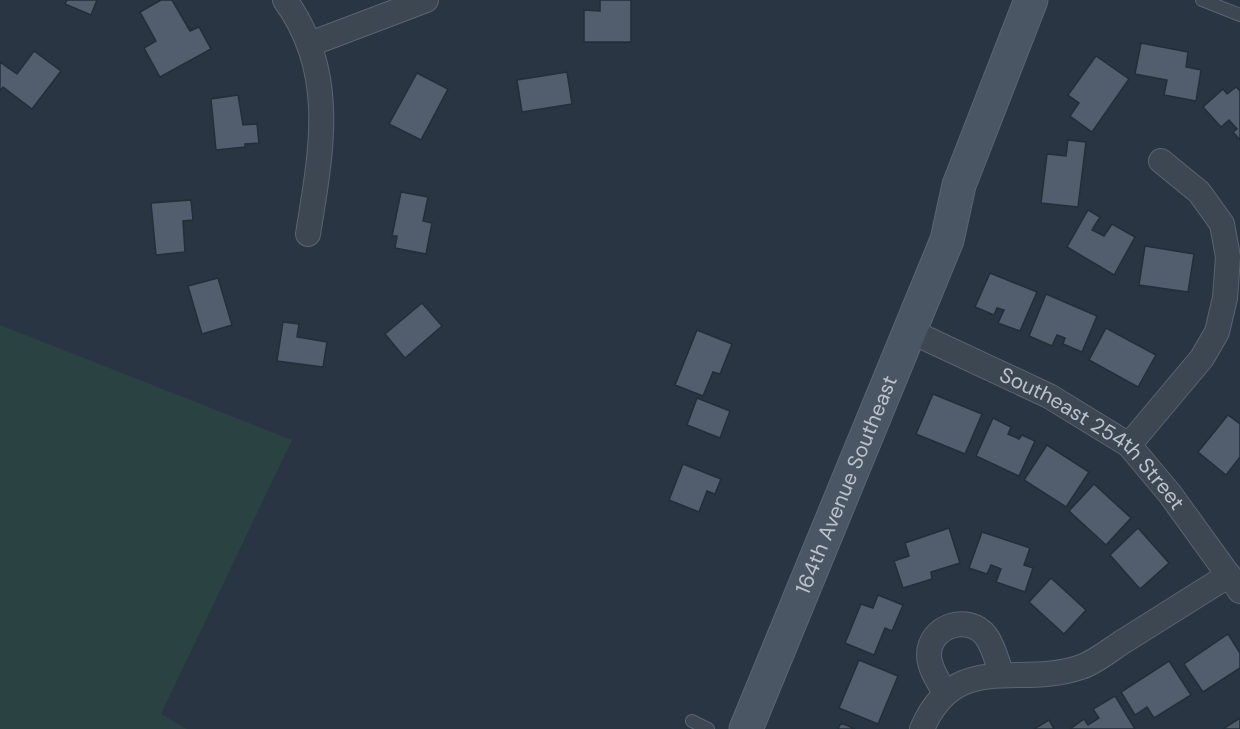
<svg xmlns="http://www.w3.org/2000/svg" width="1240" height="729" viewBox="0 0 1240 729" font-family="'DM Sans',sans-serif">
<rect width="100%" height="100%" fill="#293542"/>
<polygon fill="#2b4243" points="0,325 292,440 161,714 187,729 0,729"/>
<g fill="#525e6d" stroke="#242e39" stroke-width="1.5">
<polygon points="67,0 97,0 91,15 65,4"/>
<polygon points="161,0 172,0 190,31 199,27 211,49 160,77 144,48 156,41 140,12"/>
<polygon points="600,0 631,0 631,42 584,42 584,10 600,11"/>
<polygon points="1141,43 1188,52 1186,67 1201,70 1196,101 1164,95 1167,80 1135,74"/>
<polygon points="34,51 61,71 32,109 3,87 0,91 0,62 17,74"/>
<polygon points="1096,56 1129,79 1092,132 1070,116 1079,103 1068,95"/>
<polygon points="567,72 572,104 522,112 517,80"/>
<polygon points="417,73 448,89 421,140 389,124"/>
<polygon points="1236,87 1240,91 1240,140 1233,132 1237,129 1229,120 1221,127 1203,107 1223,89 1227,94"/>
<polygon points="238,95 243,125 257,124 259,143 245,144 245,147 216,150 211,99"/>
<polygon points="1068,140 1086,142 1078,207 1041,203 1047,154 1066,156"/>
<polygon points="401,192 428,197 423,221 432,223 426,254 395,248 397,236 392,236"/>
<polygon points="191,200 193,220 183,221 185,252 156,255 151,203"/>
<polygon points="1088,210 1100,217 1092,230 1104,236 1112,224 1135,237 1114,275 1067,247"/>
<polygon points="1145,246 1194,254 1188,292 1139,285"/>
<polygon points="990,273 1037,292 1020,331 998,323 1004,310 997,308 994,315 975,307"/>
<polygon points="218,278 232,325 202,334 188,286"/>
<polygon points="1046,294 1097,316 1082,352 1063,344 1065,338 1057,335 1052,346 1029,336"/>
<polygon points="422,303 442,326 405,358 385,334"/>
<polygon points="283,322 299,324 297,337 327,342 323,367 277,361"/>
<polygon points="1106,328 1156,355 1138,387 1089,360"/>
<polygon points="697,330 732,344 720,374 713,372 703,396 675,385"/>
<polygon points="933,394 982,414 965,454 916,434"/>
<polygon points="697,398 730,411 720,438 687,425"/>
<polygon points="1228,415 1240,424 1240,457 1226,475 1198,452"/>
<polygon points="993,418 1011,427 1008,434 1019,439 1022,435 1035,441 1019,476 976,456"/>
<polygon points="1047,445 1089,472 1066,507 1024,480"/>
<polygon points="683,464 721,479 715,494 707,491 699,512 669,500"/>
<polygon points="1094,484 1131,518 1106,545 1069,511"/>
<polygon points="949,528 960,563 931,572 932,579 903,588 894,561 909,556 905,543"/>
<polygon points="1138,528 1169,563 1140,589 1110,555"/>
<polygon points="982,532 1030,548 1024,565 1033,568 1025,592 996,582 1001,569 991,565 987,574 969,568"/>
<polygon points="1051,578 1086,610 1064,634 1029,602"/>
<polygon points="878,595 903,605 892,631 885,628 874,655 845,643 861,604 873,608"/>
<polygon points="1228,634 1240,653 1240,668 1203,692 1184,664"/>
<polygon points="859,660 898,676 878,724 839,708"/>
<polygon points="1169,661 1191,695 1154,718 1147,707 1135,715 1121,692"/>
<polygon points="1115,696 1135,729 1070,729 1084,719 1088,725 1099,718 1093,709"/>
<polygon points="1240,718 1240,729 1223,729"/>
<polygon points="1049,720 1054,729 1034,729"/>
<polygon points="841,723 855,729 838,729"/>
</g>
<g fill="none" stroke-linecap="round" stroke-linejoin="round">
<defs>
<g id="lane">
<polyline points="1202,0 1240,15"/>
<polyline points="692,721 708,729"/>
</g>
<g id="street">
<path d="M285,0C338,73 321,152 308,234"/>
<polyline points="310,44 426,0"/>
<path id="s1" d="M910,331L1049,396L1129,445L1170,494L1240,591"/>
<polyline points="1129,445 1202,358 1217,332 1225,298 1228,257 1222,224 1199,192 1161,161"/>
<path d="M945,693C939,682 929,668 929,655C929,626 968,613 986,636C994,647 997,662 1002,675"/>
<path d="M922,729C956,649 1018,689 1081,667C1096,662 1111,649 1124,641C1159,619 1194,597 1229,575"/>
</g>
<g id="secondary">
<path id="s2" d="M746,729L947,240L959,185L1031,0"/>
</g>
</defs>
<use href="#lane" stroke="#5b656f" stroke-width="14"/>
<use href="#street" stroke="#5b656f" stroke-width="26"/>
<use href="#secondary" stroke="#5b656f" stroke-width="35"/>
<use href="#lane" stroke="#3d4752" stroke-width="12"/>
<use href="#street" stroke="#3d4752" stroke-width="24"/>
<use href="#secondary" stroke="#4b5665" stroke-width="33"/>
</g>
<g text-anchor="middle" stroke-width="4.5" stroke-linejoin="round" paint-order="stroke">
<g font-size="21" fill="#bac2cc" stroke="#222c37">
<text dy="7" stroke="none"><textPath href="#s1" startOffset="214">Southeast 254th Street</textPath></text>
<text dy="7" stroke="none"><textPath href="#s2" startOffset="264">164th Avenue Southeast</textPath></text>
</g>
</g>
</svg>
